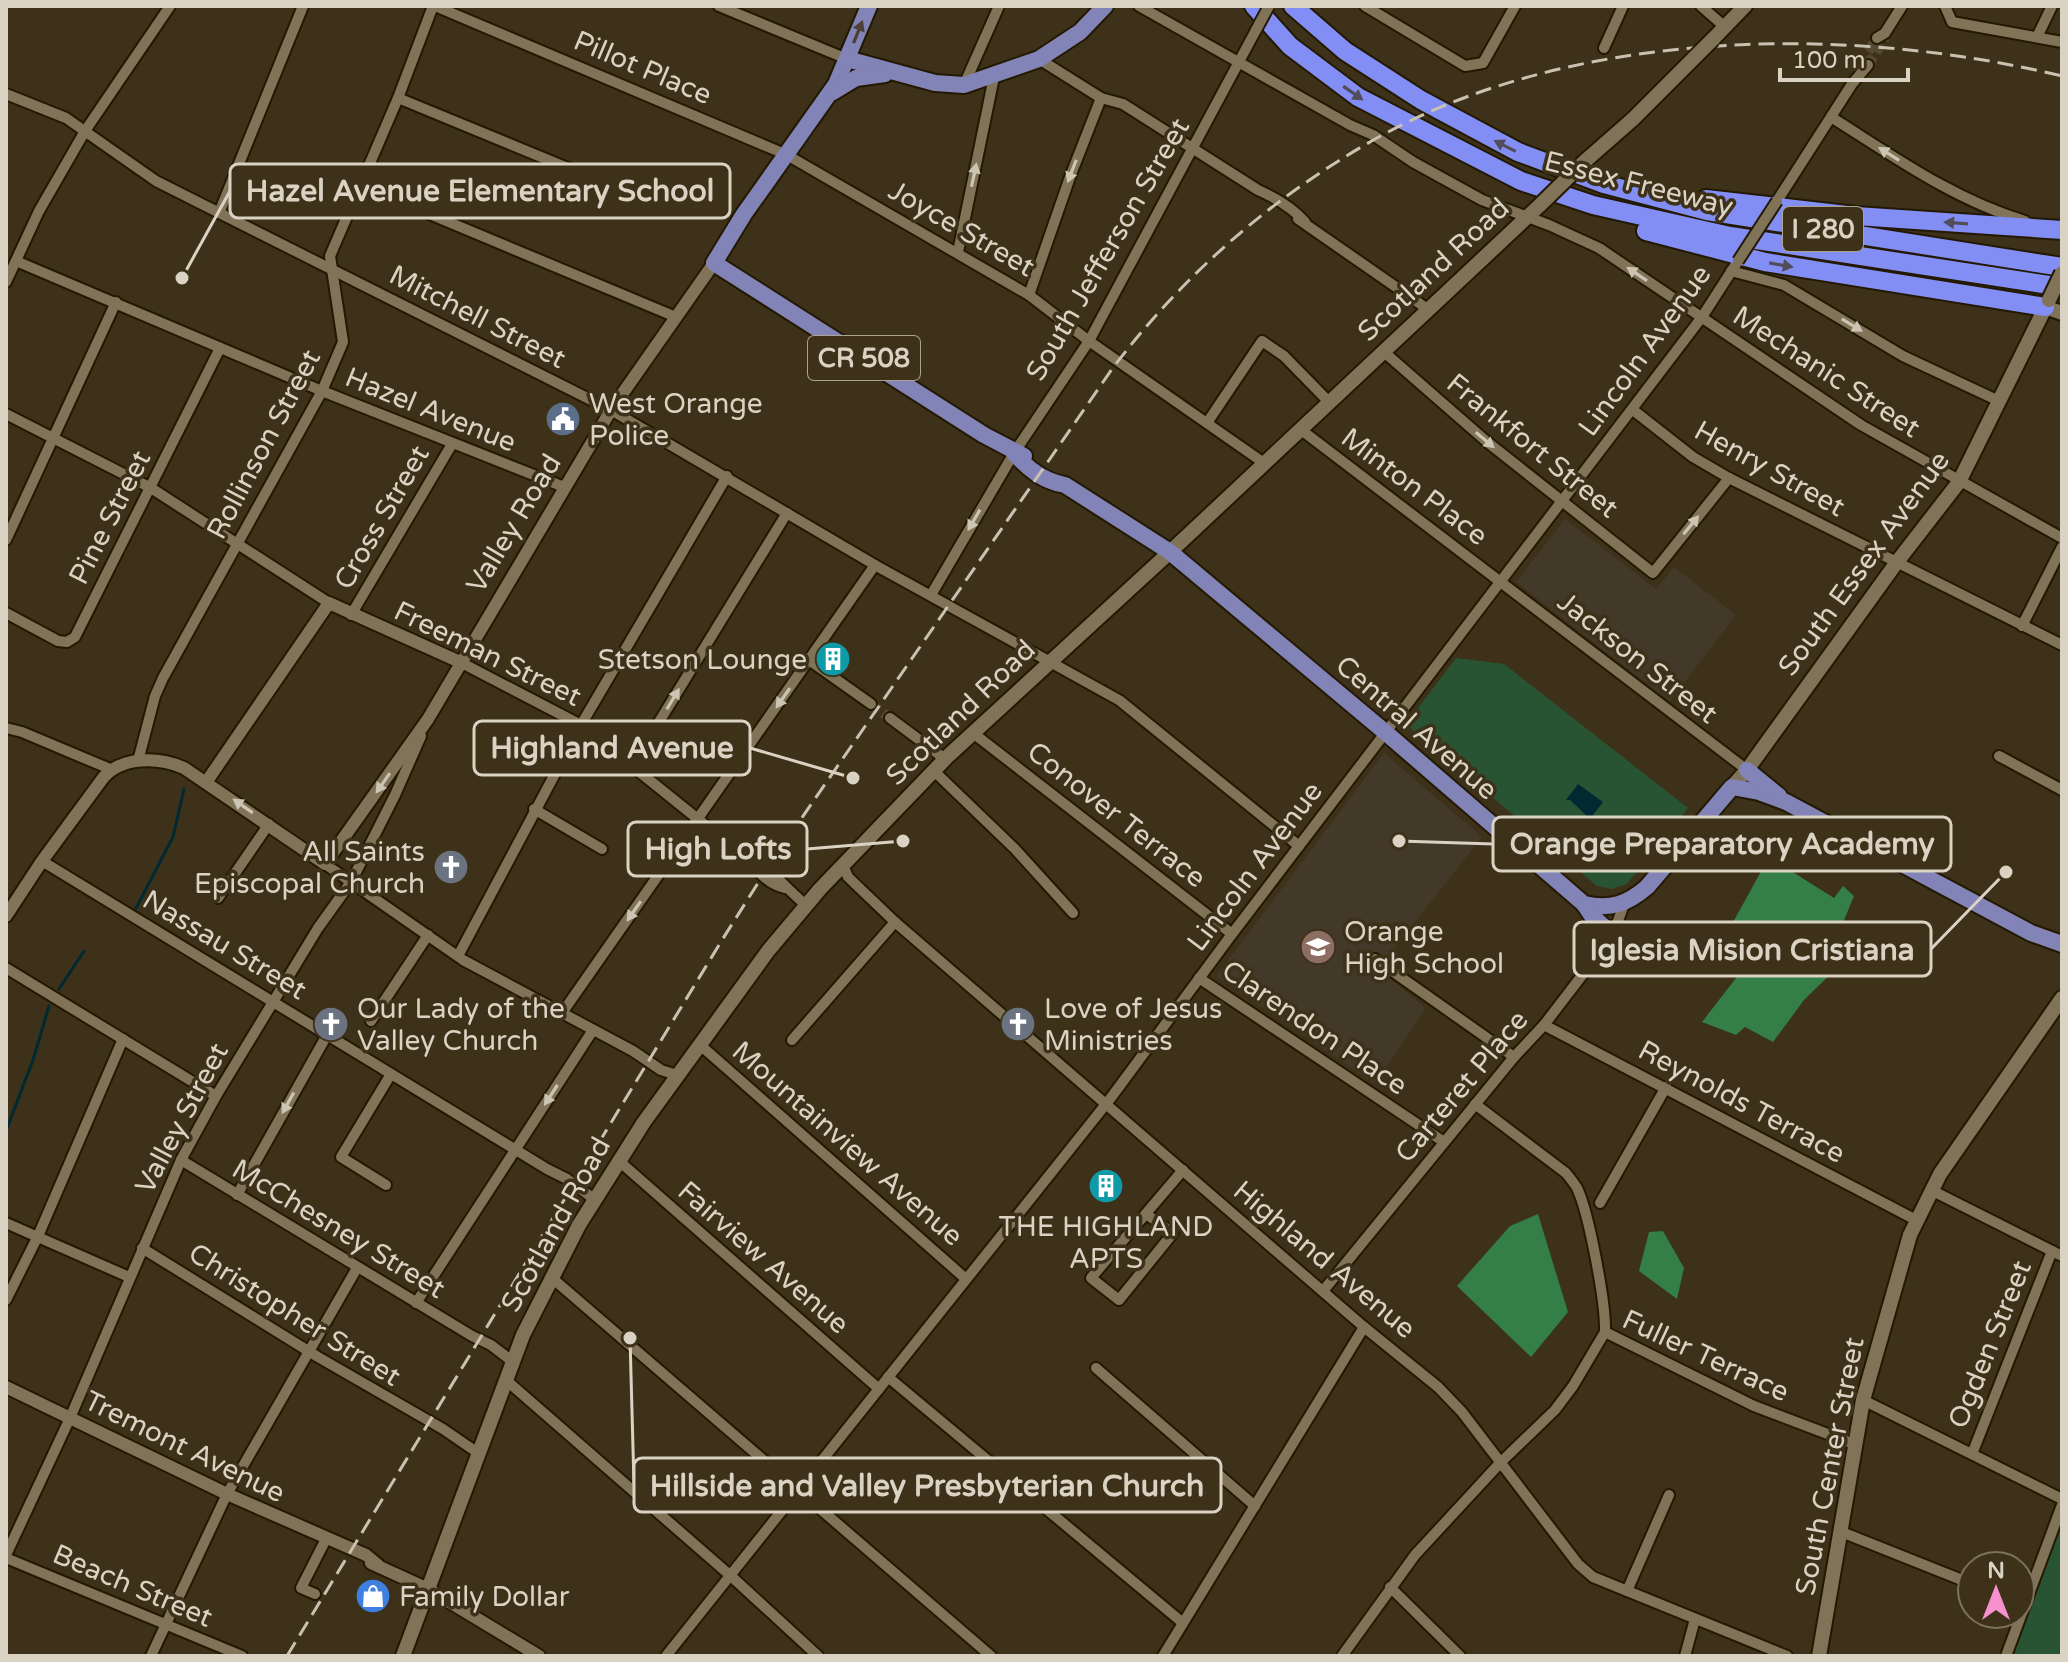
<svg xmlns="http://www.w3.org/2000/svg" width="2068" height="1662" viewBox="0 0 2068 1662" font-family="'Varela Round',sans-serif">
<rect width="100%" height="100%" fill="#3d3119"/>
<g fill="#433929">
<polygon points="1565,519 1656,589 1674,567 1736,615 1670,701 1516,582"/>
<polygon points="1384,753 1482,837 1378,969 1426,1008 1375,1084 1216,976"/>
</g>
<g fill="#295433">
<polygon points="1456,658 1504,664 1688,808 1627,884 1612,889 1597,886 1406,724"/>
<polygon points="2062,1521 2062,1656 2013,1656"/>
</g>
<g fill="#347e47">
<polygon points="1769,857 1834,898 1843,886 1854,896 1842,925 1854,947 1849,956 1804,1000 1773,1042 1745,1027 1736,1035 1702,1022 1763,943 1757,935 1732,924"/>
<polygon points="1538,1214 1568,1312 1531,1357 1457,1286 1510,1226"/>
<polygon points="1663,1231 1684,1268 1677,1299 1639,1271 1649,1232"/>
</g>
<polygon fill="#002931" points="1578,784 1603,802 1590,819 1570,800 1566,800"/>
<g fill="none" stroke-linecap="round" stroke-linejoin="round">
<g stroke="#002931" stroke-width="3">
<polyline points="136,908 173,837 184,789"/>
<polyline points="59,989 84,951"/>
<polyline points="6,1131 33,1060 49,1006"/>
</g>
<g stroke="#554933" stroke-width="10" stroke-dasharray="10 5" stroke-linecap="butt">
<polyline points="1860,64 1877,38"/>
<polyline points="1868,65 1885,38"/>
<polyline points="871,704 890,718"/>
</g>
<defs>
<g id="minor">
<polyline points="435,6 787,155 1029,295 1089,341 1264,463"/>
<polyline points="719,6 847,59"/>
<polyline points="1139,6 1350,125 1373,135 1413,162 1482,200 1549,225 1599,248 1861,425 2062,538"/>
<polyline points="1365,6 1465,66 1483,63 1515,6"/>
<polyline points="1701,6 1725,27"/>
<polyline points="1945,6 1952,22 2062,42"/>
<polyline points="2037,37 2052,6"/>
<polyline points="1877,38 1885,33 1902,6"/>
<polyline points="1604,48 1623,6"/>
<path d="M1039,59L1101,98L1123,104L1258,190C1276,198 1292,207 1305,222"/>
<polyline points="964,85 999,6"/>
<polyline points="6,94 66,118 156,181 611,410 875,565 1119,700 1299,846"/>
<polyline points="398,98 670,210"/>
<path d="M1831,117C1893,156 1954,200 2025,221"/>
<polyline points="360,185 676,317"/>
<polyline points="1777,201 1852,84 1868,65"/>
<polyline points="219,213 303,6"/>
<polyline points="1298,219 1429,310"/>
<polyline points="958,252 994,77"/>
<polyline points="16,261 322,391 564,487"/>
<polyline points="1731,271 1784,285 1903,356 1999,401"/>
<polyline points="6,282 39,211 85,131 170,6"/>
<polyline points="1029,295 1070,177 1101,98"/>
<polyline points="1384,352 1486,441 1653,573 1729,478"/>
<polyline points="1633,410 1693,457 1729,478 2062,645"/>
<polyline points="6,414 151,488 329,603"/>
<polyline points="1207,423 1262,341 1284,356 1329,402"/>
<polyline points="1300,429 1747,770"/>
<polyline points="6,540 116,302"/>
<polyline points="931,595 1014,453 1089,341 1256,30"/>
<polyline points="6,613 58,641 67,642 75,637 220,348"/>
<polyline points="351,615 452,444"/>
<polyline points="2022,626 2062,547"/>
<polyline points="809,660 871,704"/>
<path d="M460,662L581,725L750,861C774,870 786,889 806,905"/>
<polyline points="890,718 945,759"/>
<polyline points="6,728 22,732 110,769"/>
<polyline points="973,733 1232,934"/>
<polyline points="1999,756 2062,790"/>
<polyline points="138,761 155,696 163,678 322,391 343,342 330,256 398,98 433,6"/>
<polyline points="632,766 787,513"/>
<polyline points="934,771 1015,849 1073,913"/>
<polyline points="534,809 602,849"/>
<polyline points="42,861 547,1169 567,1179 594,1199"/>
<path d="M751,862C760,875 770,885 785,888"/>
<polyline points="325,864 463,960 633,1051 661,1070 677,1075"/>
<polyline points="843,865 848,877 895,922 1364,1327 1438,1387 1462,1412 1578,1564 1593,1577 1787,1656"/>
<polyline points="218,898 269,824"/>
<polyline points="458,956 581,725 727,476"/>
<polyline points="1375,959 1514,1057"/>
<polyline points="6,968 216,1096"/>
<polyline points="1199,978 1444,1142"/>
<polyline points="562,1013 875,565"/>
<polyline points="371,1021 428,935"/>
<polyline points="1544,1025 1916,1220"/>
<polyline points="792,1040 895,922"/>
<polyline points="699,1044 966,1279"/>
<path d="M1475,1104L1566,1173C1570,1178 1574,1183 1577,1188C1589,1213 1606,1304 1605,1332"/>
<polyline points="181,1160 472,1336 491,1345 513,1362"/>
<polyline points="619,1161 879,1389"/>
<polyline points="386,1185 341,1157 391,1074"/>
<polyline points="1931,1190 2062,1256"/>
<polyline points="237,1195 327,1035"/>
<polyline points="1600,1203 1666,1087"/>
<polyline points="1146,1214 1173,1233 1119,1300 1091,1278 1183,1170"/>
<polyline points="6,1223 129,1277"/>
<polyline points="142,1248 318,1357 443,1429 478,1453"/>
<polyline points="552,1278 991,1656"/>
<polyline points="1323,1291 1514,1057 1544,1025 1613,935 1624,904"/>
<polyline points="6,1300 38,1236 123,1039"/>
<polyline points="416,1303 593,1030"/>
<polyline points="1605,1332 1754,1406 1854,1444"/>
<polyline points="1096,1368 1255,1506"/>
<polyline points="888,1377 1183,1623"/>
<polyline points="506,1380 732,1577 818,1656"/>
<polyline points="1863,1400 2062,1499"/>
<polyline points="1972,1454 2052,1251"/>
<polyline points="1839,1531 1972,1584"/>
<polyline points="6,1555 70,1418 181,1160 216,1096 318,928 351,882 395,795 421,736"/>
<polyline points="6,1558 242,1656"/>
<polyline points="1390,1587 1460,1656"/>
<polyline points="1627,1591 1669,1495"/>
<polyline points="315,1594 301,1588 326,1539"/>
<polyline points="151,1656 227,1494 357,1268"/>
<polyline points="666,1656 1110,1099 1232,934 1702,317 1738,261"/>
<polyline points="1163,1656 1364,1327"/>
<polyline points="1342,1656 1415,1555 1501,1462 1555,1410 1573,1386 1605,1332"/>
<polyline points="1685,1656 1695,1619"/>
<polyline points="2006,1656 2062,1505"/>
</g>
<g id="tertiary">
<polyline points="207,781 329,603 460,662"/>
<path d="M6,916L42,861L103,778C122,756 158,757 184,768L325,864L428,719L611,410L714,263"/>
<polyline points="6,1387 227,1494 366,1555 378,1565"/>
<polyline points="371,1563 428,1589 539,1656"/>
</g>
<g id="secondary">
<polyline points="1713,39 1745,6"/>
<polyline points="1584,162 1633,119"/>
<polyline points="2045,307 2062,313"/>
<polyline points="1732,787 1747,770 1897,562 1959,482 2049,300"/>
<polyline points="403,1656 523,1335 579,1225 644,1122 768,951 820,889 948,756 1170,552 1540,205"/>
<polyline points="1819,1656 1863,1400 1910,1235 1940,1174 2062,998"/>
</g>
<g id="primary">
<polyline points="869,6 836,84 744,214 714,263 984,435 1024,456"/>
<polyline points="847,59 935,83 964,85 1039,59 1080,32 1105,6"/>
<polyline points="833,92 856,78 885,74"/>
<path d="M1014,453C1028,469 1043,481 1065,485L1170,552L1385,732L1584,904C1611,910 1627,904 1647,887L1732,787L1759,792L1786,802L2031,933L2062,944"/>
<polyline points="1747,770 1779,796"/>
<polyline points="1584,904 1592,916 1613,935"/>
</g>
<g id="motorway">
<polyline points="1254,6 1290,46 1358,97 1521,181 1593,205 1730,236 2062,287"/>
<polyline points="1293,6 1345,51 1421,100 1518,152 1604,184 1707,211 2062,267"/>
<polyline points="1706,199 1856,216 2062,230"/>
<polyline points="1646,231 1765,262 2045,307"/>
</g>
</defs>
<use href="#minor" stroke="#231902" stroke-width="14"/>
<use href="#tertiary" stroke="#231902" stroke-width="16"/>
<use href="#secondary" stroke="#231902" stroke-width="18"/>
<use href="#primary" stroke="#231902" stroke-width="20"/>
<use href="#motorway" stroke="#231902" stroke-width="22"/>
<use href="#minor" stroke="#807358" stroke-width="10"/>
<use href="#tertiary" stroke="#807358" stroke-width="12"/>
<use href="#secondary" stroke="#807358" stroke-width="14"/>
<use href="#primary" stroke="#8283b6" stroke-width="16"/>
<use href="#motorway" stroke="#838ef5" stroke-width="18"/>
<path stroke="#c9c1b1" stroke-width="3" stroke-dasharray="16 8" stroke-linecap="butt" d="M287,1656L722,940L772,861L1112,369C1181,278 1264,204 1363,146C1562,28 1842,23 2062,76"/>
<defs>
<g id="minor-bridge">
<polyline points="1256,30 1269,6"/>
<polyline points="1738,261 1777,201"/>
</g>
<g id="secondary-bridge">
<polyline points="1633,119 1713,39"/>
<polyline points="1540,205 1584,162"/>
<polyline points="2049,300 2062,273"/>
</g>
</defs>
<use href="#minor-bridge" stroke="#231902" stroke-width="14" stroke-linecap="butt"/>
<use href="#secondary-bridge" stroke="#231902" stroke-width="18" stroke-linecap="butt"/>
<use href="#minor-bridge" stroke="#807358" stroke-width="10"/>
<use href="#secondary-bridge" stroke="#807358" stroke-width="14"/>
</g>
<defs><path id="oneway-solid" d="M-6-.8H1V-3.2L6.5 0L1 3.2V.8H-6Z" transform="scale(2)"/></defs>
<use fill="#4b4138" href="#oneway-solid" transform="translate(858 32) rotate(-68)"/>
<g fill="#524d5b">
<use href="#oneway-solid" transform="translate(1353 93) rotate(35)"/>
<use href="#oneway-solid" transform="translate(1505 146) rotate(-153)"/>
<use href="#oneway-solid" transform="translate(1956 223) rotate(-176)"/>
<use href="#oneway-solid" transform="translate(1781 265) rotate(10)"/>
</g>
<g fill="#ccc5b4">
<use href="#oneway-solid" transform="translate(1889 154) rotate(-148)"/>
<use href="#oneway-solid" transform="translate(1072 171) rotate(111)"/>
<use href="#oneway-solid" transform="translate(974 175) rotate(-78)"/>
<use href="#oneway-solid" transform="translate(1637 274) rotate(-146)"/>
<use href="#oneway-solid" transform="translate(1852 325) rotate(31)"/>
<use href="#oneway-solid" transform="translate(1485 440) rotate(40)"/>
<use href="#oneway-solid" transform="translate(974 520) rotate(120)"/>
<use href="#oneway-solid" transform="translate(1691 525) rotate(-51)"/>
<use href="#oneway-solid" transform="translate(783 698) rotate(125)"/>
<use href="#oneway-solid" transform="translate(673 699) rotate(-59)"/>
<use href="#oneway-solid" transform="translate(383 783) rotate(125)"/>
<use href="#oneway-solid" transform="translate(243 806) rotate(-145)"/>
<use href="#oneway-solid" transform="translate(634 911) rotate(125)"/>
<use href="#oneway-solid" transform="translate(551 1095) rotate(123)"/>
<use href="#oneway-solid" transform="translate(288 1103) rotate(119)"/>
</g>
<defs>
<symbol id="civic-disc" viewBox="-11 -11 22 22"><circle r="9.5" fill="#5c6f8a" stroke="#3d3119"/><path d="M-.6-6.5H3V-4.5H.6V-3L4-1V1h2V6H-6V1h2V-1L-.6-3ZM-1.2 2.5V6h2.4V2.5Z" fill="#fff"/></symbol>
<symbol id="building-disc" viewBox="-11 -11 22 22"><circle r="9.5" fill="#0f9aa8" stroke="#3d3119"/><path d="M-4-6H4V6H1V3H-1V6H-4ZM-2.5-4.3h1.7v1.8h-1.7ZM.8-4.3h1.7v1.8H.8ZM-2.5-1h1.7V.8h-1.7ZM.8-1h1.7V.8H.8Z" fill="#fff"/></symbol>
<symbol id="church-disc" viewBox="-11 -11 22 22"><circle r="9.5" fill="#6b7280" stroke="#3d3119"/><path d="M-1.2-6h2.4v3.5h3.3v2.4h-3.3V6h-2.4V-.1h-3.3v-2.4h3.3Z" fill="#fff"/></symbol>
<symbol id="school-disc" viewBox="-11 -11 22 22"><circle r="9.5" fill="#8d6e63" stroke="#3d3119"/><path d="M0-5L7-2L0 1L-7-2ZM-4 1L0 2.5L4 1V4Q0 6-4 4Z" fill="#fff"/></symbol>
<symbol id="shop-disc" viewBox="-11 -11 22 22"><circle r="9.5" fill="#3f7fe0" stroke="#3d3119"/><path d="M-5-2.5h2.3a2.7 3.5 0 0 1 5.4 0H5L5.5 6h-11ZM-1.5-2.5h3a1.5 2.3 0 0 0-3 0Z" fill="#fff"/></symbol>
</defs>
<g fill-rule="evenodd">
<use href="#civic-disc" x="543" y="399" width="40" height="40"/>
<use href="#building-disc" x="813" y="639" width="40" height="40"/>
<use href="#church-disc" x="431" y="847" width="40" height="40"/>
<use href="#school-disc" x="1298" y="927" width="40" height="40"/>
<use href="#church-disc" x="311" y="1004" width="40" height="40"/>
<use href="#church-disc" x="998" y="1004" width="40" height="40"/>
<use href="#building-disc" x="1086" y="1166" width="40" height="40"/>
<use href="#shop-disc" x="353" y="1576" width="40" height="40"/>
</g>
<g text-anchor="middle" stroke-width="7" stroke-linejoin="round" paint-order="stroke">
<g fill="#3d3119" stroke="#aba291" stroke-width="2">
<rect x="1783" y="207" width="80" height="44" rx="6"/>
<rect x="808" y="336" width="112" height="44" rx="6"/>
</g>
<g font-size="26" font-weight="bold" fill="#dad3c4">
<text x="1823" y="238">I 280</text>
<text x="864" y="367">CR 508</text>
</g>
<g font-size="28" fill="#dad3c4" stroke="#3d3119">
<text transform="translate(643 67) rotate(23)" y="10">Pillot Place</text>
<text transform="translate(1639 183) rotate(14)" y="10">Essex Freeway</text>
<text transform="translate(962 228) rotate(30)" y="10">Joyce Street</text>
<text transform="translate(1107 249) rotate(-60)" y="10">South Jefferson Street</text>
<text transform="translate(1433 269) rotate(-43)" y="10">Scotland Road</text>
<text transform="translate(478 316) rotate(27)" y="10">Mitchell Street</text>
<text transform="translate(1644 350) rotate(-54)" y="10">Lincoln Avenue</text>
<text transform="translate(1827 371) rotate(33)" y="10">Mechanic Street</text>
<text transform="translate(431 409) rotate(22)" y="10">Hazel Avenue</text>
<text transform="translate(263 444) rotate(-62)" y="10">Rollinson Street</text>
<text transform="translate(1533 445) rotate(39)" y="10">Frankfort Street</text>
<text transform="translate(1770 468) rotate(29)" y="10">Henry Street</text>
<text transform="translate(1415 486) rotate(37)" y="10">Minton Place</text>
<text transform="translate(109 517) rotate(-63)" y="10">Pine Street</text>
<text transform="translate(381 517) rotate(-60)" y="10">Cross Street</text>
<text transform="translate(513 523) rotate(-59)" y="10">Valley Road</text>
<text transform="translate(1863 563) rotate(-54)" y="10">South Essex Avenue</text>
<text transform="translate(488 653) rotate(26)" y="10">Freeman Street</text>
<text transform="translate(1638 657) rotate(38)" y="10">Jackson Street</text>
<text transform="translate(960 712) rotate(-44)" y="10">Scotland Road</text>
<text transform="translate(1417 727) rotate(41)" y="10">Central Avenue</text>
<text transform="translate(1117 814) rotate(38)" y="10">Conover Terrace</text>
<text transform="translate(1254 866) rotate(-53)" y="10">Lincoln Avenue</text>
<text transform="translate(225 944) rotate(31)" y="10">Nassau Street</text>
<text transform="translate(1315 1027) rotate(34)" y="10">Clarendon Place</text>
<text transform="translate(1461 1086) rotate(-50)" y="10">Carteret Place</text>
<text transform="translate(1742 1101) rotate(28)" y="10">Reynolds Terrace</text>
<text transform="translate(181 1118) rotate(-62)" y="10">Valley Street</text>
<text transform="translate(848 1143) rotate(41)" y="10">Mountainview Avenue</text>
<text transform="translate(555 1224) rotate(-61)" y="10">Scotland Road</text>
<text transform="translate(339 1228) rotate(31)" y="10">McChesney Street</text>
<text transform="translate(764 1257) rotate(41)" y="10">Fairview Avenue</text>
<text transform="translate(1325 1259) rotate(40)" y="10">Highland Avenue</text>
<text transform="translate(295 1314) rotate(32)" y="10">Christopher Street</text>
<text transform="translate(1989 1344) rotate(-68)" y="10">Ogden Street</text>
<text transform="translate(1706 1355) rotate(25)" y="10">Fuller Terrace</text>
<text transform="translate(185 1446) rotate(26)" y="10">Tremont Avenue</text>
<text transform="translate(1829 1466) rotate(-79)" y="10">South Center Street</text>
<text transform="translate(133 1585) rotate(23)" y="10">Beach Street</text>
</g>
<g font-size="28" fill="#dad3c4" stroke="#3d3119" text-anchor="start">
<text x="589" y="413">West Orange<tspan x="589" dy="32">Police</tspan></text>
<text x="807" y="669" text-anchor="end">Stetson Lounge</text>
<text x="425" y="861" text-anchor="end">All Saints<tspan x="425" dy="32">Episcopal Church</tspan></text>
<text x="1344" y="941">Orange<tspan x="1344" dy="32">High School</tspan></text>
<text x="357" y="1018">Our Lady of the<tspan x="357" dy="32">Valley Church</tspan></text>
<text x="1044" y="1018">Love of Jesus<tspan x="1044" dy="32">Ministries</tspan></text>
<text x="1106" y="1236" text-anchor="middle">THE HIGHLAND<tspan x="1106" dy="32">APTS</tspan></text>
<text x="399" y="1606">Family Dollar</text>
</g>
</g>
<path fill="none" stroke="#dad3c4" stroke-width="3" d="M182 278L230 191M853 778L750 748M1399 841L1493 844M903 841L807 849M2006 872L1931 949M630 1338L634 1485"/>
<g fill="#dad3c4" stroke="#3d3119" stroke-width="3">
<circle cx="182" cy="278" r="8"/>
<circle cx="853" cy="778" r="8"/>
<circle cx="1399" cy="841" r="8"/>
<circle cx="903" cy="841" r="8"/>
<circle cx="2006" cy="872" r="8"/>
<circle cx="630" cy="1338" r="8"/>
</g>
<g fill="#3d3119" stroke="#dad3c4" stroke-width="3">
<rect x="230" y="164" width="500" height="54" rx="8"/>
<rect x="474" y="721" width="276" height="54" rx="8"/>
<rect x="1493" y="817" width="458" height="54" rx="8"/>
<rect x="628" y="822" width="179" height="54" rx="8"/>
<rect x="1574" y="922" width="357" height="54" rx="8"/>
<rect x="634" y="1458" width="587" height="54" rx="8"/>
</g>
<g font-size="30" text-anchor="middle" font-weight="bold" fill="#dad3c4">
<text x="480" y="201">Hazel Avenue Elementary School</text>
<text x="612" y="758">Highland Avenue</text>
<text x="1722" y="854">Orange Preparatory Academy</text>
<text x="718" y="859">High Lofts</text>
<text x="1752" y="960">Iglesia Mision Cristiana</text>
<text x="927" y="1496">Hillside and Valley Presbyterian Church</text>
</g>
<rect width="2068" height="1662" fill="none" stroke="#dad3c4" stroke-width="16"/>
<g transform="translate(1996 1590)"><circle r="38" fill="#3d3119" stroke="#7c725d" stroke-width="2"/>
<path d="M0-6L14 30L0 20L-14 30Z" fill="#f790ce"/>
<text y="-12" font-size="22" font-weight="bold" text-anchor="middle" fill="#dad3c4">N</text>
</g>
<path d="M1780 68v12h128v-12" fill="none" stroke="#dad3c4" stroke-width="4"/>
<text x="1792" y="68" font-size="24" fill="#dad3c4" stroke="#3d3119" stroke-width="6" paint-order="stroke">100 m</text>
</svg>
